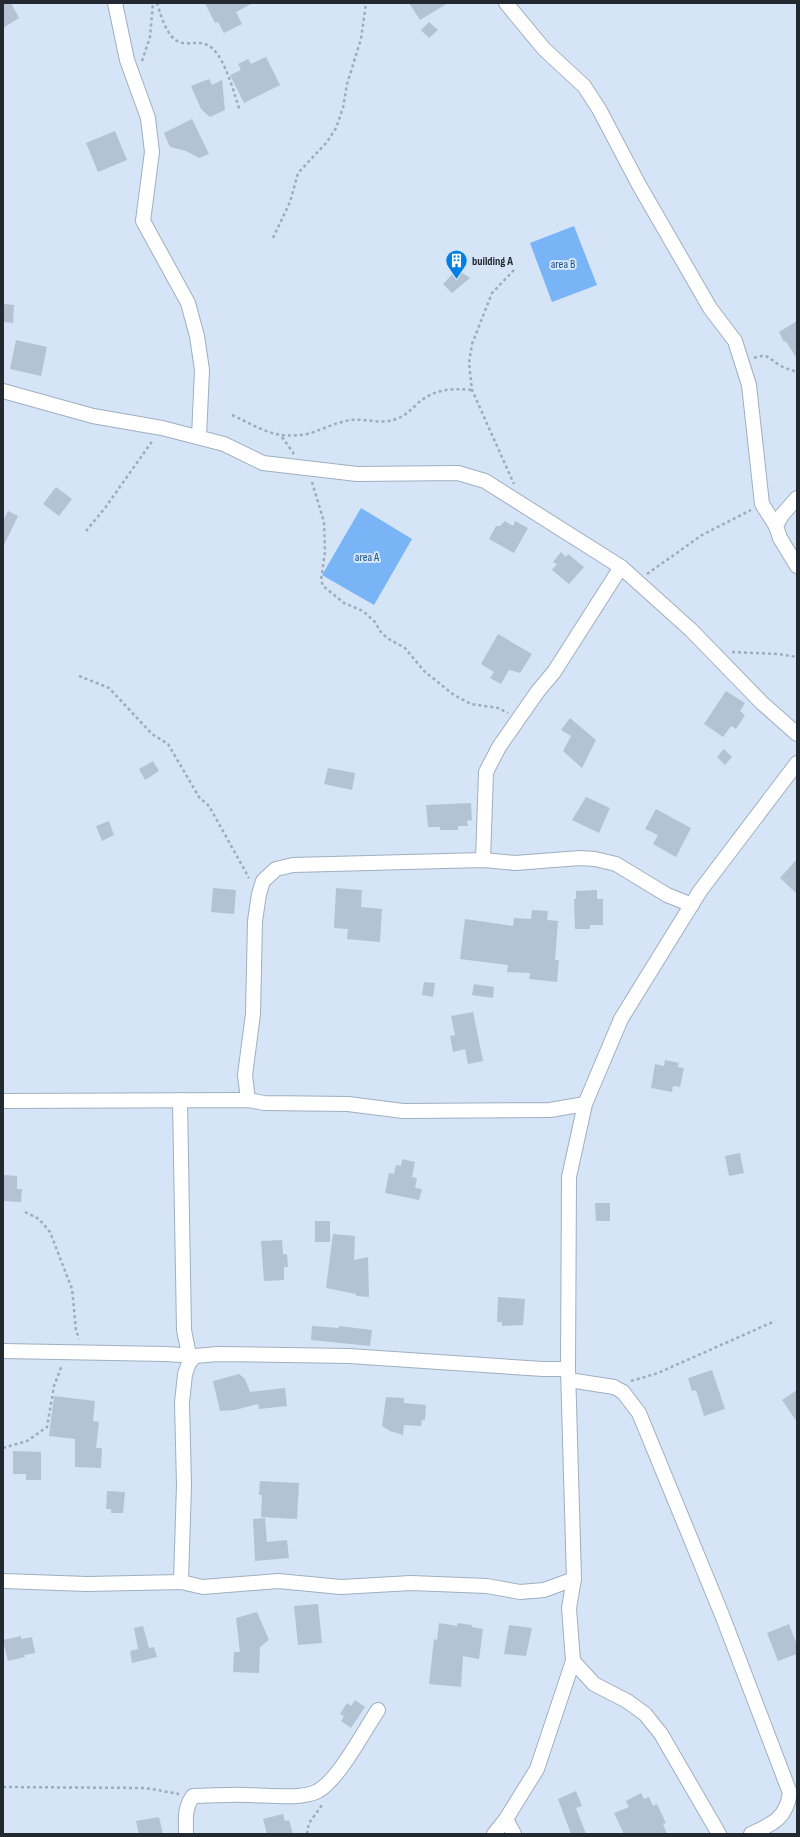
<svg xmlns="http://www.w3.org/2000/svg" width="800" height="1837" viewBox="0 0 800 1837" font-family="'Sofia Sans Condensed',sans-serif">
<rect width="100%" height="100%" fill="#d5e4f6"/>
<g fill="#79b4f6">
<polygon points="574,226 597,285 552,302 530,243"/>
<polygon points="361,508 412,539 374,605 322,575"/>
</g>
<g fill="#b4c3d4">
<polygon points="3,3 11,3 19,18 3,28"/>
<polygon points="205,3 253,3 236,12 242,24 224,33 218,22 215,23"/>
<polygon points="409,3 448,3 420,20"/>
<polygon points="429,22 438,30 429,38 421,30"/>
<polygon points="266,57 280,85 244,103 230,75 241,70 238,64 248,59 251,64"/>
<polygon points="209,79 212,85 222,80 225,110 210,117 201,109 191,86"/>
<polygon points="192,119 209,154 199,158 186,151 170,147 164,133"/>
<polygon points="115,131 127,160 98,172 86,143"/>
<polygon points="457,269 470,278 452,293 443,284"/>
<polygon points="3,304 14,305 13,323 3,322"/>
<polygon points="797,321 797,359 786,341 784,342 779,332"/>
<polygon points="16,340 47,347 41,376 10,369"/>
<polygon points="56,487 72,499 59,516 43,504"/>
<polygon points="8,511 18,516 3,547 3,521"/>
<polygon points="505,521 513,526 515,521 528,528 514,553 489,539 496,526 500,526"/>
<polygon points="561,552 566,557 568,554 584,567 569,584 552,570 557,564 553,562"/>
<polygon points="498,634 532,654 520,673 509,670 501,684 490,678 494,672 481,664"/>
<polygon points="726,691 745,703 740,711 745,715 736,729 731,726 723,737 704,724"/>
<polygon points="570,718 596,740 582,768 563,751 571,736 561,730"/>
<polygon points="724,749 732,757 725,765 717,757"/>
<polygon points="153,761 159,771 145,780 139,769"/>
<polygon points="328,768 355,773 352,790 324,784"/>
<polygon points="586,797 610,808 599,833 572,820"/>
<polygon points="471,803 472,820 467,821 468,826 458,826 458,830 440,830 440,827 428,827 426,805"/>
<polygon points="656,809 691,828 676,857 653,844 658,835 645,829"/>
<polygon points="109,821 114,835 102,841 96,826"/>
<polygon points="797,859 797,894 780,878"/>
<polygon points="213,888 236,890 234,914 211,912"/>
<polygon points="336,888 362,890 361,907 382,909 380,942 347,939 348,929 334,928"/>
<polygon points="597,890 597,899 603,899 603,925 590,925 590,929 575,929 574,899 576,899 576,891"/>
<polygon points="532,910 548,911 547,920 558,921 555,960 559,960 557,982 529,979 530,973 507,972 508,965 460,959 465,919 513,926 514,918 531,919"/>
<polygon points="424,982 435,983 433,997 422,995"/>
<polygon points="474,984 494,987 493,998 472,995"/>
<polygon points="473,1012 483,1061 468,1064 465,1049 453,1052 450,1036 455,1035 451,1016"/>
<polygon points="665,1060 679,1063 678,1067 684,1068 680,1087 673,1086 672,1092 651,1088 655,1064 664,1066"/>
<polygon points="740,1153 744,1173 729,1176 725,1156"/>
<polygon points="402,1159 415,1162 412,1177 417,1178 415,1188 422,1189 419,1200 385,1193 389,1173 394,1174 396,1165 401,1166"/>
<polygon points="3,1175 17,1176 17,1189 22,1189 21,1202 3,1201"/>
<polygon points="595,1203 610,1203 610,1221 596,1221"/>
<rect x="315" y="1221" width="15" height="21"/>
<polygon points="333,1234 355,1236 354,1260 368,1257 369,1297 356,1296 356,1294 326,1288"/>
<polygon points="282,1240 283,1254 287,1254 288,1267 284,1267 284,1280 264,1281 261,1241"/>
<polygon points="498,1297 525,1299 523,1325 502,1326 502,1322 497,1322"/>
<polygon points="312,1326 339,1328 339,1326 372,1330 370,1346 311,1340"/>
<polygon points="712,1370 725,1409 704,1416 696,1390 692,1391 688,1378"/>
<polygon points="239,1374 245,1379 250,1392 285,1388 287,1406 259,1409 258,1404 235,1410 220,1411 213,1381"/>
<polygon points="797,1390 797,1422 782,1400"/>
<polygon points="54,1396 95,1401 93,1421 99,1422 96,1448 102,1448 101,1468 75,1467 75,1439 49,1436"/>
<polygon points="386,1397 404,1398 404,1403 426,1405 425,1420 422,1420 421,1426 404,1425 403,1435 390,1431 382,1426"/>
<polygon points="13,1451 41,1452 41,1480 26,1480 26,1474 13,1474"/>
<polygon points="260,1481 299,1483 297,1519 261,1517 262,1495 259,1495"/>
<polygon points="107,1491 125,1492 123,1513 111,1513 111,1509 106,1509"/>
<polygon points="265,1518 267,1542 287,1540 289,1558 255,1561 253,1519"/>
<polygon points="318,1604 322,1643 298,1645 294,1606"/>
<polygon points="257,1612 269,1640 260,1647 259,1673 233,1672 234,1652 240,1652 236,1618"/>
<polygon points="439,1623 457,1626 457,1623 472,1625 472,1627 483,1629 479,1659 463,1656 461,1687 429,1684 434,1639 437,1640"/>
<polygon points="789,1624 797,1645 797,1654 778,1661 767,1633"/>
<polygon points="509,1625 532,1628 526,1656 504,1654"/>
<polygon points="143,1626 149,1648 154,1647 157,1657 132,1663 130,1651 138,1649 134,1628"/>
<polygon points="21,1636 21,1639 32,1637 35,1653 24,1655 25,1657 8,1661 3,1640"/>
<polygon points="355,1700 365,1707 351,1728 341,1721 344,1716 340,1714 347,1703 351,1706"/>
<polygon points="576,1791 582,1806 576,1808 586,1834 571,1834 558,1799"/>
<polygon points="641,1793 644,1799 649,1797 653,1806 657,1804 666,1823 663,1824 667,1834 624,1834 614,1813 629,1807 626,1801"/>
<polygon points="283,1814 285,1821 289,1820 293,1834 267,1834 263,1819"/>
<polygon points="159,1817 163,1834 139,1834 136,1821"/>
</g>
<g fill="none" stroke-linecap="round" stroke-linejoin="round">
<defs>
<g id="minor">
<polyline points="115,3 127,60 148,118 152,152 143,221 188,303 197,336 202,370 199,437"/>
<polyline points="506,3 544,49 584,86 599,109 639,185 710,308 735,341 749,385 762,504 776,526"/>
<polyline points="3,391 93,416 162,428 224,444 263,463 357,474 458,473 485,481 621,567 691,630 762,703 797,734"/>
<polyline points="797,498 782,515 776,526 780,538 797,566"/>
<polyline points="483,860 486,772 499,747 538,691 554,672 621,567"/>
<polyline points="180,1100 184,1330 189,1355"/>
<polyline points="248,1100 245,1075 253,1014 255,921 259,894 263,881 276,869 293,865 483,860 515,863 580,858 595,859 616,864 667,895 692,905"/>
<polyline points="3,1101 248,1100 264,1103 348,1104 403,1111 550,1110 585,1104"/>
<polyline points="3,1351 166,1354 195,1356 218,1354 349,1356 543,1369 568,1369"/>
<path d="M569,1380L614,1387L623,1392L639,1413L722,1615L790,1793C786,1819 772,1824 751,1834"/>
<polyline points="3,1581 87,1584 181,1582 203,1587 278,1581 341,1587 411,1583 487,1586 520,1592 544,1590 574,1579"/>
<polyline points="181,1582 184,1485 182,1403 185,1374 189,1363 195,1356"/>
<polyline points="573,1661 594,1684 627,1701 645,1714 661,1734 719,1834"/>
<polyline points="506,1819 514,1834"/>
<path d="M186,1834C186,1820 184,1808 193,1796C212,1796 230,1794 248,1795C268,1795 301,1800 318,1791C339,1779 364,1731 378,1710"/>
<polyline points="494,1834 506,1819 537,1769 573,1661 569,1608 574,1579 568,1369 569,1177 585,1104 621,1019 700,891 797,763"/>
</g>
</defs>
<use href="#minor" stroke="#a0afc0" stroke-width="16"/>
<g stroke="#9facba" stroke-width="2.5" stroke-dasharray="3 3" stroke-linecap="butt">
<path d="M157,3C161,15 167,41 183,43C194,44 204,40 213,49C226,61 234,94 240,111"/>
<polyline points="142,61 150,37 153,3"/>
<polyline points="273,238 290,202 298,173 327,142 336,128 343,108 347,84 361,39 366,3"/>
<polyline points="514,270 492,293 472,344 469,363 472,390 514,484"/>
<path d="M754,358C768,352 770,360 781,366C786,369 792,370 797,372"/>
<path d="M232,415C260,428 275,440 307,434C322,430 336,422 351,420C366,418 381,425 396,419C405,416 411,410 418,403C435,389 451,388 472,390"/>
<polyline points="282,437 294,454"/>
<polyline points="312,482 324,522 325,552 321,580 323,586 344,603 363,611 375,622 380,631 387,638 405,648 424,671 454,695 471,704 498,708 508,713"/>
<polyline points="86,531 105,508 153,440"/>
<polyline points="647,574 702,535 751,510"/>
<polyline points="732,652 779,654 797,657"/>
<polyline points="79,676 109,688 152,734 168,744 199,797 209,806 249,878"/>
<polyline points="25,1212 39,1219 50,1232 72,1289 76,1330 79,1339"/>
<polyline points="631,1381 658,1373 775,1321"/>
<polyline points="3,1448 27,1441 47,1427 54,1386 62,1365"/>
<polyline points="3,1787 146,1788 179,1794"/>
<polyline points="307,1834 309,1823 322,1805"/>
</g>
<use href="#minor" stroke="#fff" stroke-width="14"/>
</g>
<defs>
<symbol id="building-pin" viewBox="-11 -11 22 30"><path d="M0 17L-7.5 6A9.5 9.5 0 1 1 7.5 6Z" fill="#007fe5" stroke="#d5e4f6"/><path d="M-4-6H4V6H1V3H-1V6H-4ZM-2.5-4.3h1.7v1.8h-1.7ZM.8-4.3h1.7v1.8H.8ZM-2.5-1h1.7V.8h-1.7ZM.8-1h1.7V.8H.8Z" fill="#fff"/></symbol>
</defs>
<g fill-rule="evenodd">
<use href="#building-pin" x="444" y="248" width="25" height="34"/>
</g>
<g text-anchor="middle" stroke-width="4" stroke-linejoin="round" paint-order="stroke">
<g font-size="12" font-weight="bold" fill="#232930" stroke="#d5e4f6" text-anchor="start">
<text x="472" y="265">building A</text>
</g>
<g font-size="12" fill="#17538e" stroke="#d5e4f6">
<text x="563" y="268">area B</text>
<text x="367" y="561">area A</text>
</g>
</g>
<rect width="800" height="1837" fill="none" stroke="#232930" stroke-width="8"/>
</svg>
